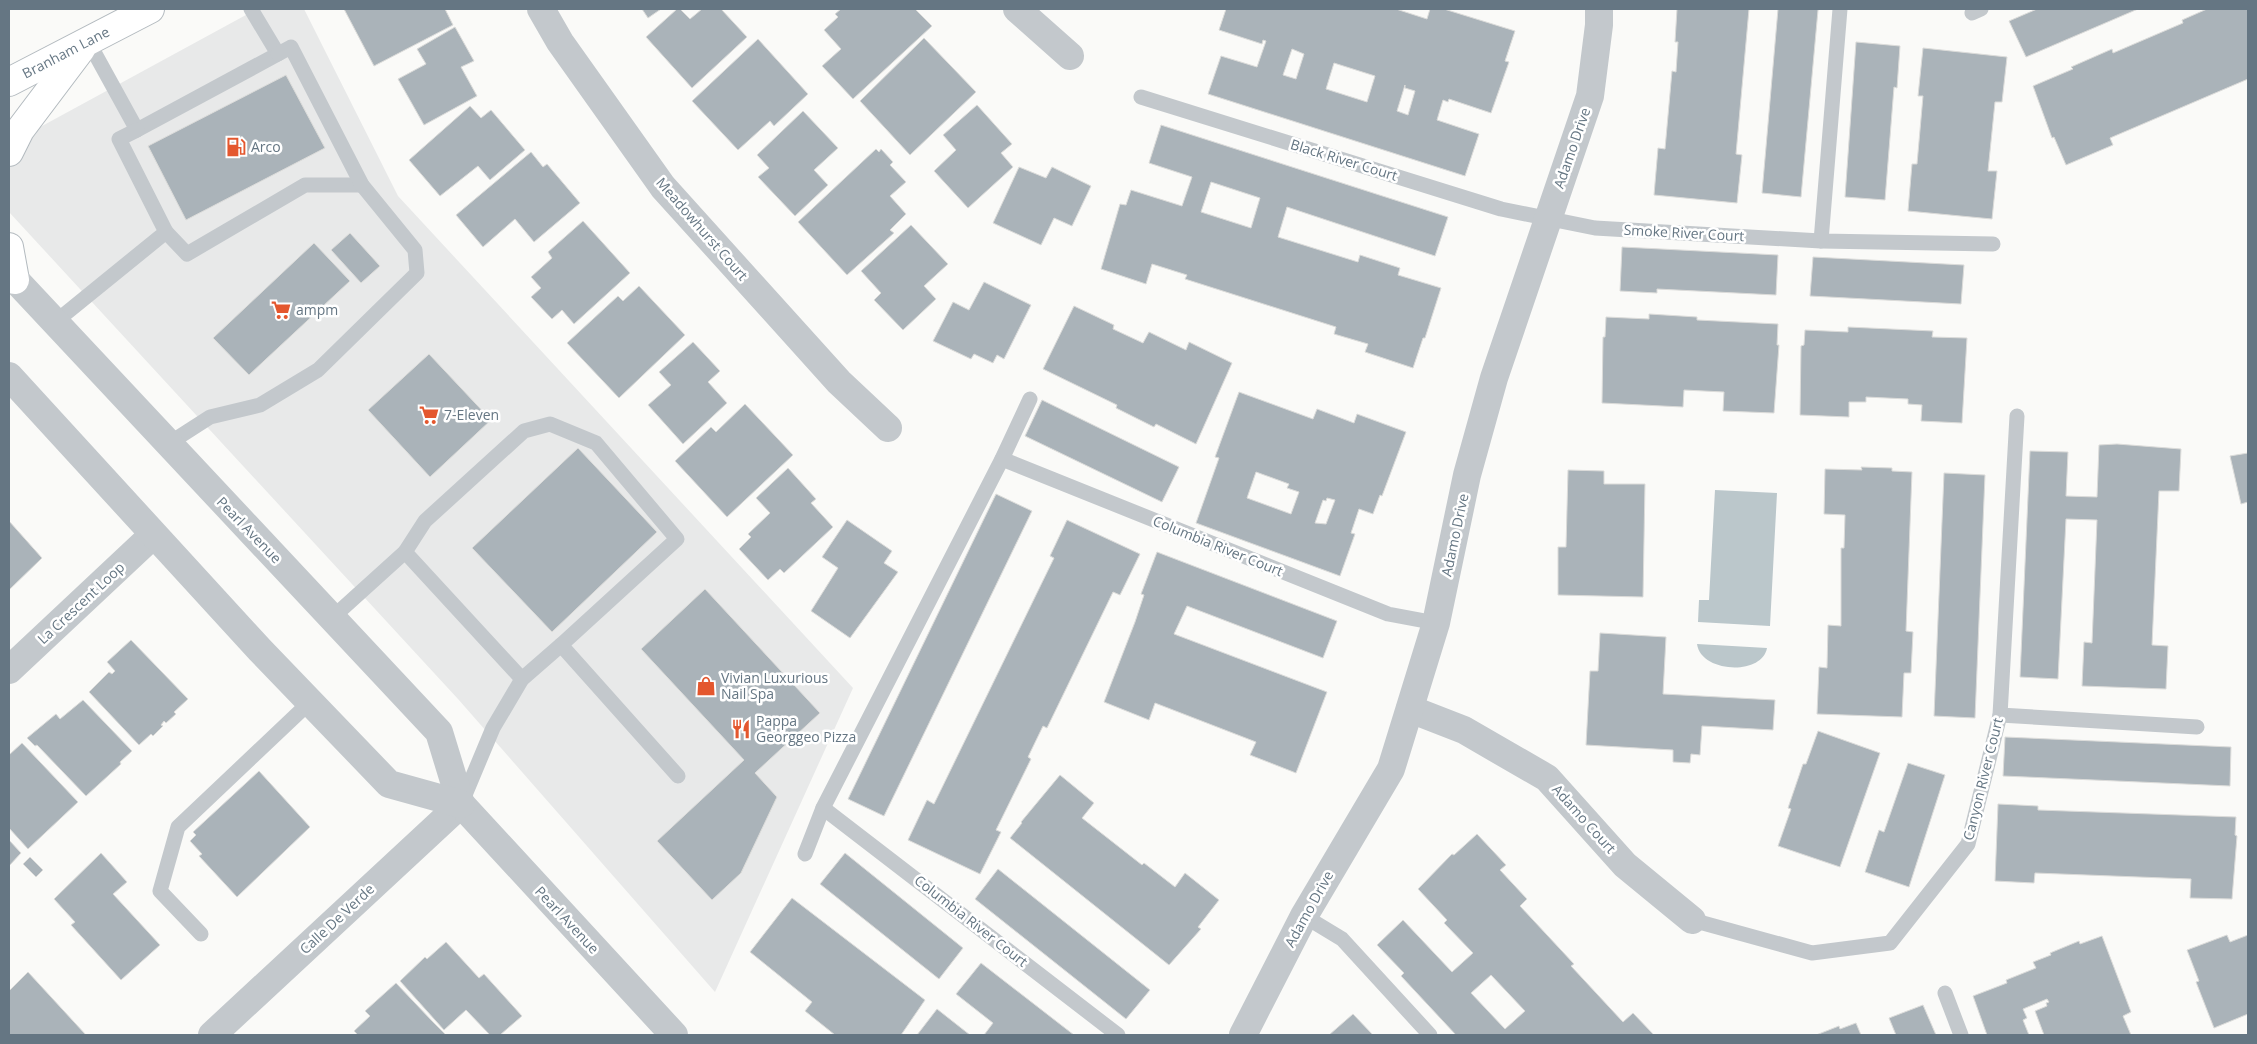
<svg xmlns="http://www.w3.org/2000/svg" width="2257" height="1044" viewBox="0 0 2257 1044" font-family="'Open Sans',sans-serif">
<rect width="100%" height="100%" fill="#fafaf8"/>
<polygon fill="#e8e9e9" points="257,9 304,9 398,196 853,688 715,992 458,699 9,212 9,144"/>
<g fill="#bbc7cb">
<polygon points="1715,490 1777,493 1770,626 1698,622 1699,600 1709,600"/>
<path d="M1697,644L1767,648C1762,676 1701,673 1697,644Z"/>
</g>
<g fill="#aab3b9" stroke="#dcdcda" fill-rule="evenodd">
<polygon points="344,9 445,9 453,25 374,66"/>
<polygon points="642,9 661,9 648,18"/>
<polygon points="677,9 680,9 690,19 702,9 721,9 747,37 692,88 646,37"/>
<polygon points="841,9 915,9 932,26 853,99 822,66 841,49 824,30 838,17 835,14"/>
<path d="M1226,9H1396L1427,19L1430,9H1444L1515,31L1505,61L1509,62L1491,113L1449,99L1448,102L1443,100L1437,120L1479,134L1465,176L1208,94L1221,56L1257,67L1266,41L1263,40L1262,44L1219,30ZM1292,49L1304,54L1296,79L1283,75ZM1334,63L1375,76L1367,102L1326,89ZM1405,85V88L1415,91L1408,115L1397,111Z"/>
<polygon points="1677,9 1749,9 1736,154 1742,155 1737,203 1654,195 1658,148 1665,149 1672,71 1676,72 1678,42 1675,42"/>
<polygon points="1778,9 1820,9 1818,10 1801,197 1762,193"/>
<polygon points="2037,9 2138,9 2026,57 2009,21"/>
<polygon points="2207,9 2248,9 2248,79 2110,138 2113,145 2066,165 2054,137 2052,138 2033,86 2073,69 2071,67 2112,49 2113,53 2183,23 2182,20"/>
<polygon points="455,27 474,61 461,67 477,96 424,125 398,79 426,64 417,49"/>
<polygon points="924,38 976,92 910,155 860,101"/>
<polygon points="758,39 808,94 774,126 770,121 738,150 692,101"/>
<polygon points="1856,42 1900,46 1897,88 1894,87 1885,200 1845,197"/>
<polygon points="1923,48 2007,57 2002,102 1995,102 1988,171 1997,171 1992,219 1908,211 1912,164 1917,164 1923,96 1918,96"/>
<polygon points="286,75 325,148 186,220 148,146"/>
<polygon points="977,105 1012,144 1001,153 1013,167 968,208 934,171 956,150 943,135"/>
<polygon points="470,106 481,118 491,110 525,150 490,180 478,166 440,196 409,160"/>
<polygon points="803,111 838,148 814,170 828,185 795,216 758,177 769,168 757,155"/>
<path d="M1161,125L1448,217L1435,256L1287,207L1278,237L1358,262L1360,255L1400,268L1398,275L1441,288L1425,338H1423L1413,368L1365,352L1368,344L1334,334L1336,327L1185,279L1187,275L1152,264L1146,284L1101,269L1120,204L1126,205L1131,190L1182,206L1192,177L1149,163ZM1211,182L1260,198L1251,228L1201,212Z"/>
<polygon points="876,149 879,152 881,149 893,162 890,165 906,182 890,196 906,214 890,230 894,233 847,275 798,222"/>
<polygon points="531,152 543,167 547,164 580,203 534,242 515,219 483,247 456,215"/>
<polygon points="1019,167 1046,178 1052,167 1091,186 1072,226 1054,218 1041,245 993,223"/>
<polygon points="583,221 630,273 574,324 562,310 552,319 531,297 541,288 531,277 552,258 548,252"/>
<polygon points="911,225 948,264 924,286 936,299 903,330 874,300 881,293 861,271"/>
<polygon points="350,233 380,266 361,283 331,250"/>
<polygon points="314,243 350,281 249,375 213,338"/>
<polygon points="1622,247 1778,255 1776,295 1657,289 1657,293 1620,291"/>
<polygon points="1813,257 1964,265 1961,304 1810,296"/>
<polygon points="984,282 1031,305 1004,359 997,355 993,363 974,354 971,359 933,341 953,302 969,310"/>
<polygon points="639,286 685,335 619,398 567,343 618,296 623,301"/>
<polygon points="1074,306 1114,325 1113,329 1143,343 1149,332 1186,350 1189,342 1232,363 1196,444 1156,424 1154,427 1116,408 1117,405 1043,369"/>
<polygon points="1649,314 1697,317 1697,320 1778,324 1777,345 1779,345 1774,413 1723,411 1724,392 1684,390 1683,407 1602,403 1603,337 1605,337 1606,317 1649,319"/>
<polygon points="1848,327 1933,331 1932,337 1967,338 1962,423 1921,421 1922,405 1908,404 1908,399 1866,397 1866,402 1849,402 1849,417 1800,415 1801,346 1804,345 1805,330 1848,332"/>
<polygon points="693,342 720,371 708,382 727,403 683,444 648,405 671,385 659,372"/>
<polygon points="429,354 491,420 430,477 368,410"/>
<path d="M1239,392L1313,419L1317,409L1354,423L1357,414L1406,432L1382,496L1380,495L1373,514L1359,509L1351,533L1355,534L1340,576L1196,523L1219,458L1215,457ZM1256,472L1289,484L1287,488L1299,492L1291,514L1247,498ZM1327,498L1335,500L1326,524L1315,523L1323,500L1326,501Z"/>
<polygon points="1042,400 1179,467 1162,502 1025,436"/>
<polygon points="745,404 793,455 727,517 675,461 711,427 716,432"/>
<polygon points="2117,444 2181,449 2179,491 2159,491 2152,645 2168,646 2166,689 2082,686 2084,642 2092,643 2097,520 2066,519 2058,679 2020,677 2030,451 2068,452 2066,496 2097,497 2099,445"/>
<polygon points="578,448 657,532 552,632 472,548"/>
<polygon points="2248,453 2248,502 2241,504 2230,456"/>
<polygon points="1861,467 1892,468 1892,471 1912,472 1906,631 1913,632 1911,673 1904,673 1902,717 1817,714 1819,667 1827,668 1828,625 1841,626 1841,548 1844,548 1845,515 1824,514 1825,469 1862,470"/>
<polygon points="788,468 816,499 811,503 833,527 784,573 780,569 768,580 739,549 751,537 748,534 770,513 756,498"/>
<polygon points="1568,470 1604,471 1604,484 1645,484 1643,597 1558,595 1558,547 1566,547"/>
<polygon points="1944,473 1985,475 1975,718 1934,716"/>
<polygon points="996,494 1032,511 884,816 848,799"/>
<polygon points="847,520 892,551 884,563 898,572 850,638 811,611 838,568 822,557"/>
<polygon points="1067,520 1140,554 1120,595 1113,592 1047,728 1043,726 1028,757 1031,759 996,830 1001,832 980,874 908,840 927,800 934,804 1054,558 1050,556"/>
<polygon points="9,521 42,558 9,590"/>
<polygon points="1157,552 1337,621 1323,658 1187,606 1174,634 1327,692 1296,773 1250,755 1256,742 1155,703 1149,720 1104,702 1135,622 1144,595 1141,594"/>
<polygon points="705,589 820,713 755,773 777,797 741,873 712,900 657,841 744,760 641,649"/>
<polygon points="1600,633 1666,637 1663,694 1775,700 1773,730 1702,726 1700,755 1691,754 1690,763 1673,762 1673,750 1586,745 1590,671 1598,671"/>
<polygon points="131,640 188,699 174,712 176,714 166,723 164,721 161,725 163,726 153,736 151,734 139,745 89,692 109,672 112,674 115,671 107,662"/>
<polygon points="83,700 132,751 120,762 121,764 86,796 37,745 35,746 27,738 56,714 60,719"/>
<polygon points="1818,731 1880,753 1840,867 1778,846 1791,809 1788,808 1803,764 1806,764"/>
<polygon points="2005,737 2231,747 2230,786 2003,776"/>
<polygon points="22,743 78,802 28,849 9,828 9,755"/>
<polygon points="1908,763 1945,775 1909,887 1865,872 1879,830 1884,832"/>
<polygon points="259,771 310,827 237,897 199,856 202,854 190,841 196,835 193,832"/>
<polygon points="1060,775 1094,803 1082,818 1142,865 1144,863 1175,887 1185,873 1219,900 1198,927 1201,929 1169,965 1010,838 1022,823 1021,822"/>
<polygon points="1998,804 2038,806 2038,810 2236,817 2235,835 2237,836 2232,899 2190,898 2191,879 2035,873 2034,883 1995,881"/>
<path d="M1477,834L1506,865L1500,870L1527,899L1520,906L1574,964L1571,966L1623,1022L1633,1013L1654,1035H1456L1401,976L1404,973L1377,945L1403,920L1452,972L1473,953L1444,923L1447,920L1418,889L1452,854L1454,855ZM1491,975L1525,1011L1505,1029L1471,993Z"/>
<polygon points="9,840 21,853 9,866"/>
<polygon points="101,853 127,882 113,894 160,945 121,980 71,925 75,922 54,899"/>
<polygon points="845,853 963,948 939,979 820,884"/>
<polygon points="30,857 43,870 36,877 23,864"/>
<polygon points="998,869 1150,990 1126,1019 975,899"/>
<polygon points="792,898 925,1000 901,1035 835,1035 805,1011 812,1002 750,952"/>
<polygon points="2227,935 2230,942 2248,935 2248,1014 2214,1028 2196,982 2199,981 2187,950"/>
<polygon points="2102,936 2131,1012 2123,1016 2131,1035 2044,1035 2035,1011 2047,1006 2046,1003 2049,1002 2047,999 2023,1009 2027,1018 2023,1020 2029,1035 1987,1035 1973,996 2007,983 2006,980 2036,968 2033,962 2051,955 2050,953 2079,941 2080,944"/>
<polygon points="446,942 479,978 484,974 522,1016 500,1035 490,1035 466,1010 444,1030 400,981 425,957 427,959"/>
<polygon points="981,963 1074,1035 984,1035 993,1023 956,994"/>
<polygon points="28,972 86,1035 9,1035 9,991"/>
<polygon points="396,983 433,1022 446,1035 358,1035 354,1031 370,1016 365,1011"/>
<polygon points="1923,1005 1936,1035 1896,1035 1889,1018"/>
<polygon points="937,1009 970,1035 917,1035"/>
<polygon points="1353,1014 1373,1035 1329,1035"/>
<polygon points="1856,1023 1861,1035 1816,1035 1839,1026 1840,1029"/>
</g>
<g fill="none" stroke-linecap="round" stroke-linejoin="round">
<defs>
<g id="secondary">
<path id="s1" d="M9,82L150,9"/>
<polyline points="9,152 20,130 81,49"/>
<polyline points="9,247 15,280"/>
</g>
</defs>
<use href="#secondary" stroke="#b3babf" stroke-width="30"/>
<g stroke="#c3c8cc" stroke-width="15">
<polyline points="1972,13 1981,9"/>
<polyline points="88,41 137,130 278,54 251,9"/>
<polyline points="1141,97 1501,209 1595,228 1821,241 1993,244"/>
<polyline points="166,232 187,254 305,185 362,185"/>
<polyline points="1821,241 1840,9"/>
<polyline points="54,323 166,232 119,139 137,130"/>
<polyline points="168,444 210,417 260,405 318,370 417,273 415,250 362,185 291,47 278,54"/>
<polyline points="1002,459 1388,614 1436,623"/>
<polyline points="405,552 522,679"/>
<polyline points="332,618 405,552 425,521 524,431 550,424 596,443 677,539 561,645"/>
<polyline points="2000,715 2197,727"/>
<polyline points="462,802 493,728 522,679 561,645 678,776"/>
<polyline points="823,808 1118,1035"/>
<polyline points="805,854 823,808 1002,459 1030,399"/>
<polyline points="1304,916 1342,939 1430,1035"/>
<polyline points="1692,920 1812,953 1890,943 1968,844 2000,715 2017,416"/>
<polyline points="201,934 160,891 178,827 310,702"/>
<polyline points="1945,993 1961,1035"/>
</g>
<g stroke="#c3c8cc" stroke-width="28">
<polyline points="541,9 560,42 663,187 839,382 888,428"/>
<polyline points="1017,9 1070,56"/>
<polyline points="9,670 153,535"/>
<polyline points="1410,709 1464,730 1547,778 1625,865 1692,920"/>
<polyline points="212,1035 461,804"/>
<polyline points="1243,1035 1304,916 1391,769 1436,623 1467,475 1494,378 1590,96 1599,25 1599,9"/>
</g>
<g stroke="#c3c8cc" stroke-width="28">
<polyline points="9,273 439,732 461,804 674,1035"/>
<polyline points="9,376 260,650 389,784 461,804"/>
</g>
<use href="#secondary" stroke="#fff" stroke-width="28"/>
</g>
<defs>
<symbol id="fuel-bare" viewBox="-9 -9 18 18"><path d="M-5.5-6h7V0h2V4h1.3V-2.5L3-4.5l.8-.8L6-3V5H2.5V1h-1V6h-7ZM-4.2-4.7v3.2H.2V-4.7Z" fill="#e4572e" stroke="#fff" stroke-width="2.5" paint-order="stroke"/></symbol>
<symbol id="supermarket-bare" viewBox="-9 -9 18 18"><path d="M-6-5.5h2.5l.6 2H6L4.5 2H-2.5L-4.4-4H-6ZM-1.5 3.2a1.3 1.3 0 1 0 .1 0ZM3 3.2a1.3 1.3 0 1 0 .1 0Z" fill="#e4572e" stroke="#fff" stroke-width="2.5" paint-order="stroke"/></symbol>
<symbol id="shop-bare" viewBox="-9 -9 18 18"><path d="M-5-2.5h2.3a2.7 3.5 0 0 1 5.4 0H5L5.5 6h-11ZM-1.5-2.5h3a1.5 2.3 0 0 0-3 0Z" fill="#e4572e" stroke="#fff" stroke-width="2.5" paint-order="stroke"/></symbol>
<symbol id="restaurant-bare" viewBox="-9 -9 18 18"><path d="M-5-6h1v4h1v-4h1v4h1v-4h1v5L-1.5 .5V6h-2V.5L-5-1ZM5-6V6H3V1.5H1.5Q1.5-4 5-6Z" fill="#e4572e" stroke="#fff" stroke-width="2.5" paint-order="stroke"/></symbol>
</defs>
<g fill-rule="evenodd">
<use href="#fuel-bare" x="222" y="133" width="28" height="28"/>
<use href="#supermarket-bare" x="267" y="296" width="28" height="28"/>
<use href="#supermarket-bare" x="415" y="401" width="28" height="28"/>
<use href="#shop-bare" x="692" y="672" width="28" height="28"/>
<use href="#restaurant-bare" x="727" y="715" width="28" height="28"/>
</g>
<g text-anchor="middle" stroke-width="5" stroke-linejoin="round" paint-order="stroke">
<g font-size="14" fill="#657683" stroke="#fff">
<text dy="5" stroke="none"><textPath href="#s1" startOffset="64">Branham Lane</textPath></text>
<text transform="translate(1572 148) rotate(-71)" y="5">Adamo Drive</text>
<text transform="translate(1344 160) rotate(17)" y="5">Black River Court</text>
<text transform="translate(702 229) rotate(49)" y="5">Meadowhurst Court</text>
<text transform="translate(1684 233) rotate(3)" y="5">Smoke River Court</text>
<text transform="translate(249 530) rotate(46)" y="5">Pearl Avenue</text>
<text transform="translate(1455 535) rotate(-78)" y="5">Adamo Drive</text>
<text transform="translate(1218 546) rotate(22)" y="5">Columbia River Court</text>
<text transform="translate(81 603) rotate(-43)" y="5">La Crescent Loop</text>
<text transform="translate(1983 779) rotate(-76)" y="5">Canyon River Court</text>
<text transform="translate(1584 819) rotate(48)" y="5">Adamo Court</text>
<text transform="translate(1309 909) rotate(-61)" y="5">Adamo Drive</text>
<text transform="translate(337 919) rotate(-43)" y="5">Calle De Verde</text>
<text transform="translate(567 920) rotate(47)" y="5">Pearl Avenue</text>
<text transform="translate(971 921) rotate(38)" y="5">Columbia River Court</text>
</g>
<g font-size="14" fill="#657683" stroke="#fff" text-anchor="start">
<text x="251" y="152">Arco</text>
<text x="296" y="315">ampm</text>
<text x="444" y="420">7-Eleven</text>
<text x="721" y="683">Vivian Luxurious<tspan x="721" dy="16">Nail Spa</tspan></text>
<text x="756" y="726">Pappa<tspan x="756" dy="16">Georggeo Pizza</tspan></text>
</g>
</g>
<rect width="2257" height="1044" fill="none" stroke="#657683" stroke-width="20"/>
</svg>
